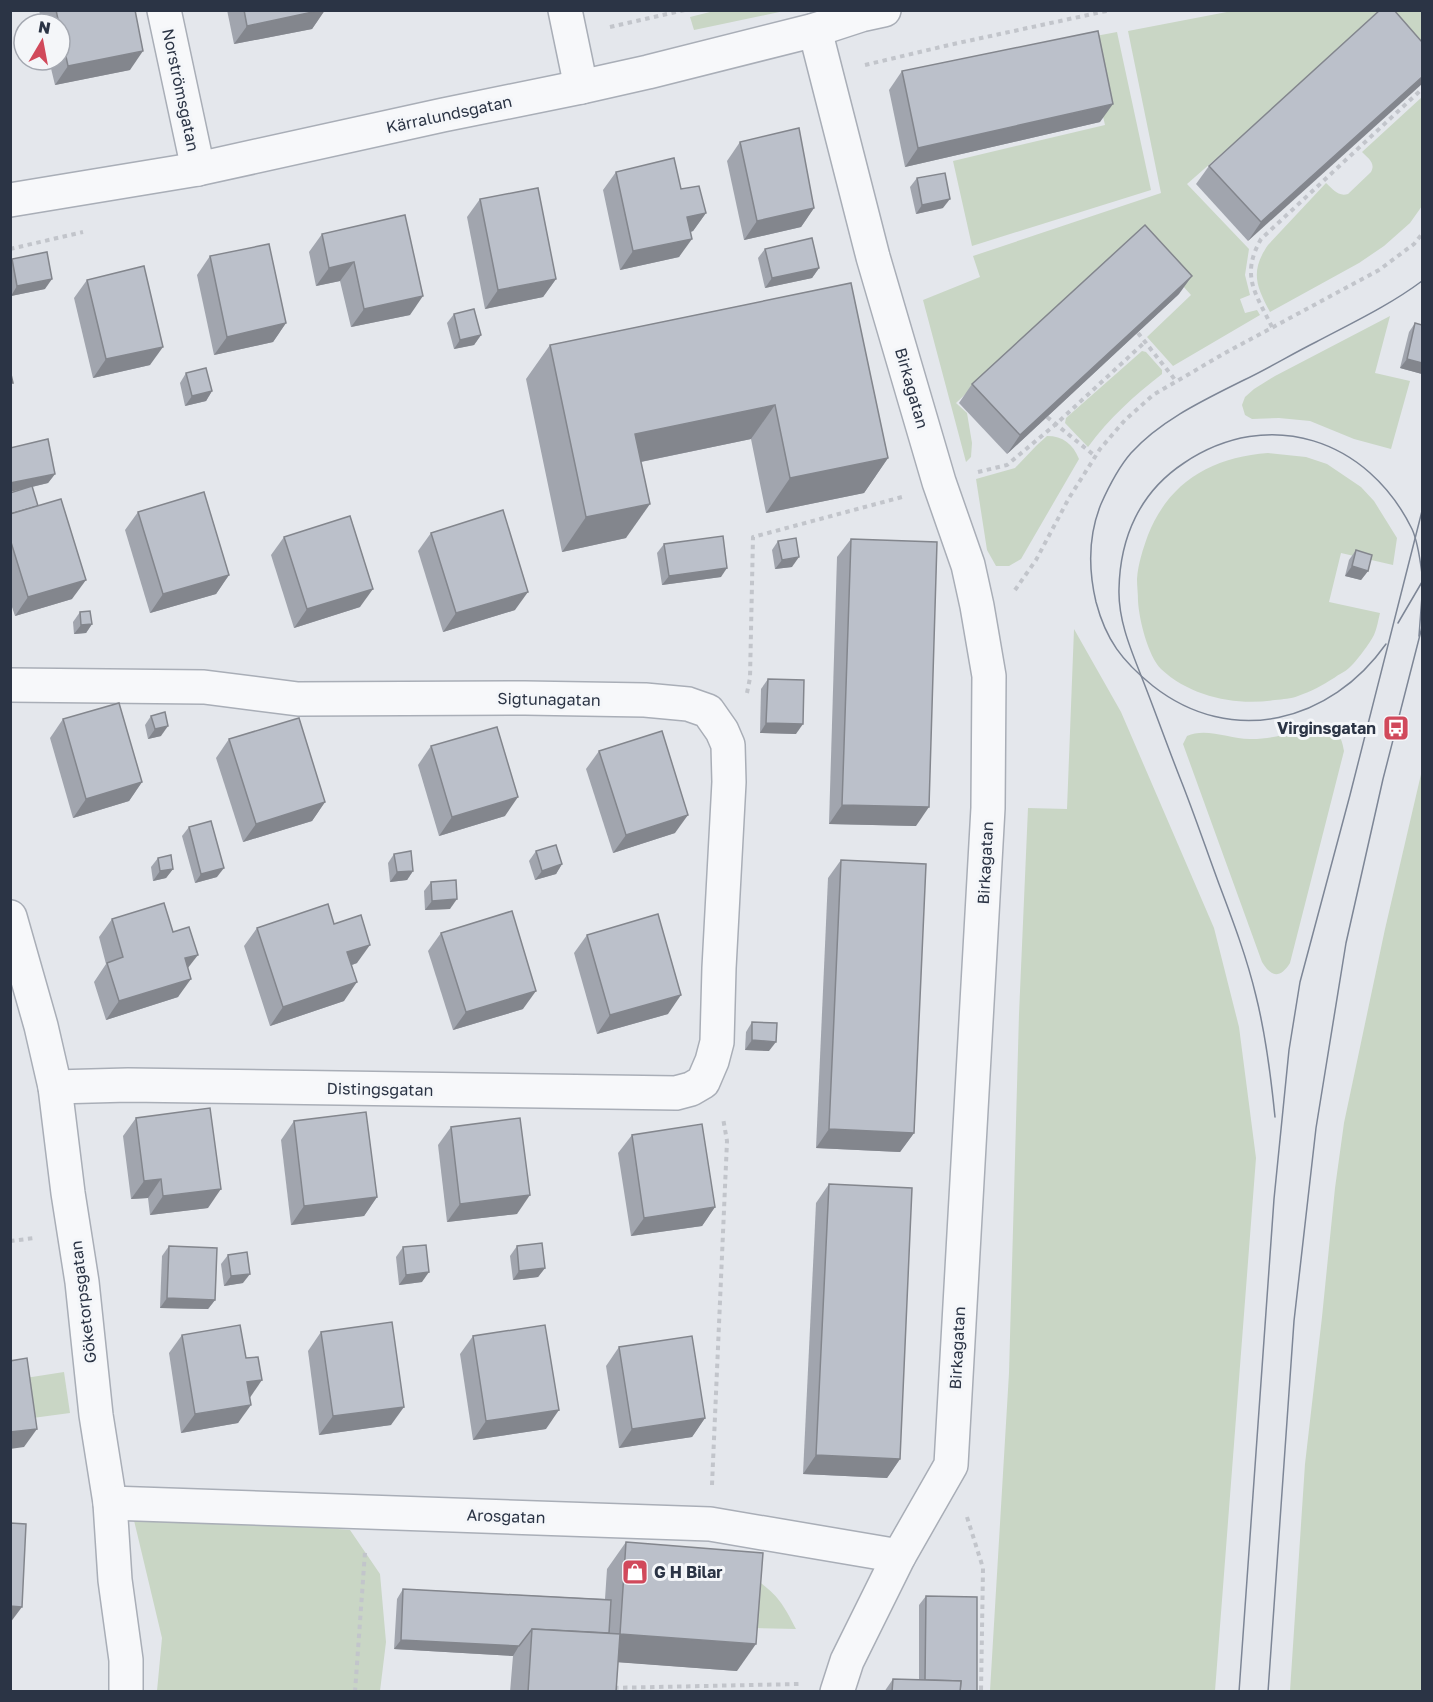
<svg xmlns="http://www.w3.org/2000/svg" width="1433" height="1702" viewBox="0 0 1433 1702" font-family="'Golos Text',sans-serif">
<rect width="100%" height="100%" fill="#e4e7ec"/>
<g fill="#c9d6c5">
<polygon points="718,10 784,10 784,11 694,30 690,17"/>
<polygon points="1232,11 1422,11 1422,71 1375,19 1187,184 1249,249 1245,275 1250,295 1240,299 1245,313 1257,310 1260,315 1173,366 1147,337 1191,295 1136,234 956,403 967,413 972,443 971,457 966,462 923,300 980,277 973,256 1161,193 1128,31"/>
<polygon points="1117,32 1151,190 972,246 953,161 1105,125 1085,38"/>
<path d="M1422,97V206L1410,223L1384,246L1359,263L1270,312C1256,286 1250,271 1268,245L1326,183C1333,189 1338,197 1348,194L1371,172C1376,163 1368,158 1362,152Z"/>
<polygon points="1390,316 1375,373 1410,381 1391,449 1354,439 1310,421 1279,418 1252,419 1245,415 1242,405 1245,397 1254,389 1275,376"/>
<path d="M1142,351L1146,352L1162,370V374C1134,396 1109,418 1088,447L1065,423L1066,418Z"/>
<path d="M1047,436C1063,436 1073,444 1079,459L1021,559L1009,566H996L987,550L976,479L1015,468L1037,445Z"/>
<path d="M1268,453L1306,457L1327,464L1361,487L1374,501L1397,538L1393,565L1341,553L1329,602L1380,613C1378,621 1377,628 1374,635C1370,643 1356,662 1349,668C1345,672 1339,674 1334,678C1323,685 1310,692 1298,696C1291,699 1283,699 1275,700C1236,706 1191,697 1161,669C1148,656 1139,619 1138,601C1138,594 1137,586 1137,579C1138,564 1143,549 1148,535C1169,482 1212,457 1268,453Z"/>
<polygon points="1074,629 1121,712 1214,928 1239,1027 1256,1158 1215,1691 990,1691 1009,1373 1019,1014 1028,808 1067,809"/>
<path d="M1320,724C1336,725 1342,737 1344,751L1290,963C1280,979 1271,977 1262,962L1183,744L1187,736C1207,727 1231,740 1252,739C1276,739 1297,731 1320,724Z"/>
<polygon points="1422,770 1422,1691 1290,1691 1305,1464 1322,1317 1335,1188 1344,1123 1385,929"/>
<polygon points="64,1372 70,1413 25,1419 19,1379"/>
<polygon points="132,1512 350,1530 380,1574 386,1642 380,1691 157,1691 162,1638"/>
<path d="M758,1581C779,1596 784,1606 796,1629L754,1628Z"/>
</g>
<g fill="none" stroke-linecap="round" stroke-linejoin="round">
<defs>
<g id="street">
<polyline points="164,10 198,169"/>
<polyline points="565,10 581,87"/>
<polyline points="815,30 873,257 939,482 968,565 977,606 989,676 988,808 951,1465 899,1556 847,1661 837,1692"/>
<polyline points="10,200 198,169 443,115 581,87 648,72 815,30 861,15 884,10"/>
<polyline points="10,685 204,687 298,699 525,698 645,700 688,704 708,711 722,731 728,745 729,782 719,968 717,1042 712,1061 703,1082 691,1089 676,1093 128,1085 55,1087"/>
<polyline points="10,917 41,1026 55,1087 68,1193 82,1282 96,1415 110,1503 115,1580 126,1660 126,1692"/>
<polyline points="110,1503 710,1524 899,1556"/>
</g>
</defs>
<use href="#street" stroke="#a9aeb7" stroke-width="36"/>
<g stroke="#c2c5cb" stroke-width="4" stroke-dasharray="4.5 4.5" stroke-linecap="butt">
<polyline points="610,27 685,10"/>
<polyline points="865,65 949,45 1111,10"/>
<polyline points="10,249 83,232"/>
<path d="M1272,327C1256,294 1240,276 1261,239L1422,89"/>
<polyline points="1138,333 1176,381"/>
<polyline points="1047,417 1095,456"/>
<polyline points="978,472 1007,465 1056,424 1145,342"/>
<polyline points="1015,590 1036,560 1069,498 1100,449 1125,420 1153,395 1225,353 1379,270 1414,244 1422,234"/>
<polyline points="747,693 750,678 753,537 902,497"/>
<polyline points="10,1241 35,1238"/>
<polyline points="712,1485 727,1141 723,1118"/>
<polyline points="967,1517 983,1568 981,1692"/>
<polyline points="355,1692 365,1552"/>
<polyline points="609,1692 609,1688 799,1684"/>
</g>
<use href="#street" stroke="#f7f8fa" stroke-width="33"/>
<g stroke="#7d8696" stroke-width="1.5">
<polyline points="1398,623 1422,582"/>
<polyline points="1419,636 1422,596"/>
<path d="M1386,644C1331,722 1232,748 1153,686C1122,661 1106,640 1096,602C1088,568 1088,536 1101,504C1109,486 1118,468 1131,453C1161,420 1204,400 1244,380C1269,368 1292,354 1316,342C1352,323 1390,305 1422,281"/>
<path d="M1275,1117C1271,1077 1266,1036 1256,996C1247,958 1233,921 1219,884C1206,849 1194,813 1180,778C1167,745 1155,711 1142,678C1131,650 1118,620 1119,589C1120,537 1140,492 1184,463C1269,406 1368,439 1412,529C1418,542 1420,559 1422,574"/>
<polyline points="1239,1692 1274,1199 1289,1050 1300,982 1350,795 1422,511"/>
<polyline points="1268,1692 1294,1321 1316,1128 1346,943 1383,779 1422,627"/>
</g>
</g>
<g fill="#a1a5ae">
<polygon points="39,10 135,10 130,70 55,85 49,60 60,60 60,24 42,24"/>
<polygon points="227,10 325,10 312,29 234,44"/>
<polygon points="1422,42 1248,241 1196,184 1209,166"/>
<polygon points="902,71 1100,122 905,167 889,90"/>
<polygon points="740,142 814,208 801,227 744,240 727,161"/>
<polygon points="616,172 681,189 706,213 693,231 691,232 679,257 620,270 603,190"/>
<polygon points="917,178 943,208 916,214 910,187"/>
<polygon points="480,199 556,279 543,297 485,309 467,217"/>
<polygon points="405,215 410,315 351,327 340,281 316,286 309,252 322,234"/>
<polygon points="765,249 819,268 812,278 765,288 758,258"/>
<polygon points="210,256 286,323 273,342 214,355 197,275"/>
<polygon points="12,259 45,289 11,296 10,262"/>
<polygon points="87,280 150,365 93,378 74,298"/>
<polygon points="851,283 888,458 864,493 766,513 751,439 641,462 626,538 562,552 526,379 550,345"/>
<polygon points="1179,294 1007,454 959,403 972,384"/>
<polygon points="454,314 481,335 474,345 454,349 447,323"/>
<polygon points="1415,323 1422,374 1400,368 1409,332"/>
<polygon points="186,373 212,391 206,401 185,406 180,383"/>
<polygon points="55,474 48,483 32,487 38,506 72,599 15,616 10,601 10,493 26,488"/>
<polygon points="138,512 229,575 216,594 150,613 125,530"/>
<polygon points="431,533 515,610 443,632 418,551"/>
<polygon points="284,537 360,607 294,628 271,555"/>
<polygon points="851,539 916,826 829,824 837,557"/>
<polygon points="778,541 792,567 775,569 772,550"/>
<polygon points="664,544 721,577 662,585 657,553"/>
<polygon points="1356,550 1368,571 1361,580 1345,576 1349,560"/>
<polygon points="80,612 92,624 86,633 74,634 73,622"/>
<polygon points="768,679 796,734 760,733 761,689"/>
<polygon points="151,716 161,736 148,739 145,725"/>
<polygon points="63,719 142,782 129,801 73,818 50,738"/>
<polygon points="229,739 325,802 312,821 243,842 216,758"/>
<polygon points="431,746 505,816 439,836 418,765"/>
<polygon points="599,751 675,833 613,853 586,769"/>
<polygon points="189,827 217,877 195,883 182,836"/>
<polygon points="536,851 562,864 556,874 535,880 529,861"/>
<polygon points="394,854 413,871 407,880 390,882 388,863"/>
<polygon points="158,858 173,869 166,878 153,881 151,867"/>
<polygon points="841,860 914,1133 900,1152 816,1148 828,878"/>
<polygon points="431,882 450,909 425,910 424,891"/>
<polygon points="112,919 173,932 188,968 178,997 106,1020 94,982 106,964 99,937"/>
<polygon points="334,924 357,963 352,965 344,1001 270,1026 244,946 257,928"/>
<polygon points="441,933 523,1009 453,1030 428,951"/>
<polygon points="587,935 668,1014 597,1034 574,953"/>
<polygon points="752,1022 769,1051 745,1050 746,1032"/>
<polygon points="136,1118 208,1208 150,1215 148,1198 131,1199 123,1136"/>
<polygon points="294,1121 377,1197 364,1216 291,1225 281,1140"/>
<polygon points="451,1127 517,1214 447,1222 438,1145"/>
<polygon points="632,1135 715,1207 702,1226 631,1236 618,1153"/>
<polygon points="829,1184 900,1459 887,1478 803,1474 816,1203"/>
<polygon points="169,1246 215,1300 208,1309 160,1308 162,1256"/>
<polygon points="517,1246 545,1268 538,1277 513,1280 510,1256"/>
<polygon points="403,1247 422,1282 399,1285 396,1257"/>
<polygon points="228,1255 243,1283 224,1286 221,1264"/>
<polygon points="321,1332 391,1425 319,1435 308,1351"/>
<polygon points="182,1335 250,1398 238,1423 181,1433 169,1353"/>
<polygon points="473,1336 546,1429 473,1440 460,1354"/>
<polygon points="619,1347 705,1418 692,1437 619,1448 606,1366"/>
<polygon points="626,1542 737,1671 618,1662 616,1692 510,1692 513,1656 394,1649 397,1599 403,1589 605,1599 607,1569"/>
<polygon points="926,1596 977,1692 884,1692 893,1679 919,1680 919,1605"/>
</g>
<g fill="#83868d">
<polygon points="322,10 325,10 312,29 234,44 247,26"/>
<polygon points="143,51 130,70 55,85 68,66"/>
<polygon points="1422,77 1422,84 1248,241 1261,222"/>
<polygon points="1113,104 1100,122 905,167 918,148"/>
<polygon points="950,199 943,208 916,214 922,205"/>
<polygon points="814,208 801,227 744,240 757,221"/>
<polygon points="706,213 693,231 674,236 687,217"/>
<polygon points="692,239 679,257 620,270 633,251"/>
<polygon points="354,262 340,281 316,286 329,268"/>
<polygon points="819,268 812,278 765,288 772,278"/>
<polygon points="1192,276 1179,294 1007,454 1020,435"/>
<polygon points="52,279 45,289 11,296 17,286"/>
<polygon points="556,279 543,297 485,309 498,290"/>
<polygon points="423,296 410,315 351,327 364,309"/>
<polygon points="286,323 273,342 214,355 227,337"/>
<polygon points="481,335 474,345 454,349 460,340"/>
<polygon points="163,347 150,365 93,378 106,359"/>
<polygon points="1407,359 1422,363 1422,374 1400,368"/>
<polygon points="212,391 206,401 185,406 192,396"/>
<polygon points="775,405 751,439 611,468 635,434"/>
<polygon points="888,458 864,493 766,513 790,478"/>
<polygon points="55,474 48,483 10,492 10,483"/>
<polygon points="650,504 626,538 562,552 586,517"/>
<polygon points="799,557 792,567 775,569 782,560"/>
<polygon points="1352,566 1368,571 1361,580 1345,576"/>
<polygon points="727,568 721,577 662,585 669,576"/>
<polygon points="229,575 216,594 150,613 163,594"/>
<polygon points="86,580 72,599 15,616 28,597"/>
<polygon points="373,589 360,607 294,628 307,609"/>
<polygon points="528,592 515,610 443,632 456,613"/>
<polygon points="92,624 86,633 74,634 81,625"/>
<polygon points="766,723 803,724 796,734 760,733"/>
<polygon points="168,726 161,736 148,739 155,729"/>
<polygon points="142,782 129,801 73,818 86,799"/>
<polygon points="518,797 505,816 439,836 452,817"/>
<polygon points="325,802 312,821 243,842 256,824"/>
<polygon points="842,805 929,807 916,826 829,824"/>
<polygon points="688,815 675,833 613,853 626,835"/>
<polygon points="562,864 556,874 535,880 542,871"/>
<polygon points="224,868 217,877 195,883 201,874"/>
<polygon points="173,869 166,878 153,881 160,871"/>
<polygon points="413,871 407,880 390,882 397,872"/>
<polygon points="457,899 450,909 425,910 432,901"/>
<polygon points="370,945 357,963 334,971 347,952"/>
<polygon points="198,955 184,973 185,958"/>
<polygon points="191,979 178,997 106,1020 119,1001"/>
<polygon points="357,982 344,1001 270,1026 283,1007"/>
<polygon points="536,991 523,1009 453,1030 466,1012"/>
<polygon points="681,995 668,1014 597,1034 610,1015"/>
<polygon points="752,1040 776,1042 769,1051 745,1050"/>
<polygon points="829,1129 914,1133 900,1152 816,1148"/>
<polygon points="161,1179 148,1198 131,1199 144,1181"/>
<polygon points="221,1189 208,1208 150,1215 163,1196"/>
<polygon points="530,1195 517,1214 447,1222 460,1204"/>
<polygon points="377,1197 364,1216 291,1225 304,1206"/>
<polygon points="715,1207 702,1226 631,1236 644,1218"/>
<polygon points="545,1268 538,1277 513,1280 519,1271"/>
<polygon points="429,1272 422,1282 399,1285 406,1275"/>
<polygon points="250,1274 243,1283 224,1286 231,1276"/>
<polygon points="167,1298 215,1300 208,1309 160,1308"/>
<polygon points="262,1380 249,1399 247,1382"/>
<polygon points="251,1405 238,1423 181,1433 195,1414"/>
<polygon points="404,1407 391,1425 319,1435 333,1416"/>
<polygon points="559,1410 546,1429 473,1440 486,1421"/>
<polygon points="705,1418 692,1437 619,1448 632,1429"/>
<polygon points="37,1429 24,1447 10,1449 10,1432"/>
<polygon points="816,1455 900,1459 887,1478 803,1474"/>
<polygon points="10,1606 22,1607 10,1623"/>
<polygon points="620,1634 756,1644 737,1671 601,1661"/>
<polygon points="401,1640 519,1646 513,1656 394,1649"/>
</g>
<g fill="#bbc0ca" stroke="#83868d" stroke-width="1.5">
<polygon points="56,10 135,10 143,51 68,66 60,29 60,24 59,24"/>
<polygon points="244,10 322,10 247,26"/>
<polygon points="1380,10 1394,10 1422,42 1422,77 1261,222 1209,166"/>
<polygon points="1098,31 1113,104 918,148 902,71"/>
<polygon points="799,128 814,208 757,221 740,142"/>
<polygon points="674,158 681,189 699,186 706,213 687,217 692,239 633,251 616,172"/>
<polygon points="945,173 950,199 922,205 917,178"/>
<polygon points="538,188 556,279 498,290 480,199"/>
<polygon points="405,215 423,296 364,309 354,262 329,268 322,234"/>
<polygon points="1145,225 1192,276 1020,435 972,384"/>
<polygon points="812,238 819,268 772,278 765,249"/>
<polygon points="269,244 286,323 227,337 210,256"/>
<polygon points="47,252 52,279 17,286 12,259"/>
<polygon points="144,266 163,347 106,359 87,280"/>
<polygon points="851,283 888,458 790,478 775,405 635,434 650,504 586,517 550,345"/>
<polygon points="474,309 481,335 460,340 454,314"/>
<polygon points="1415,323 1422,325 1422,363 1407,359"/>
<polygon points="206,368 212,391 192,396 186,373"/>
<polygon points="10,370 13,383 10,383"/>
<polygon points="48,439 55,474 10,483 10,448"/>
<polygon points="32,486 38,506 10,514 10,493"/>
<polygon points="204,492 229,575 163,594 138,512"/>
<polygon points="61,499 86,580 28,597 10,539 10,514"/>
<polygon points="503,510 528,592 456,613 431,533"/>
<polygon points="350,516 373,589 307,609 284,537"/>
<polygon points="723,536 727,568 669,576 664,544"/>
<polygon points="796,538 799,557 782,560 778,541"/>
<polygon points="851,539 937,542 929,807 842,805"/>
<polygon points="1356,550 1372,555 1368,571 1352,566"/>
<polygon points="90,611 92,624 81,625 80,612"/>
<polygon points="768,679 804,680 803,724 766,723"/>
<polygon points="119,703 142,782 86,799 63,719"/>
<polygon points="165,712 168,726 155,729 151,716"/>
<polygon points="299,718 325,802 256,824 229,739"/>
<polygon points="497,727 518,797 452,817 431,746"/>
<polygon points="662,731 688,815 626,835 599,751"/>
<polygon points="211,821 224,868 201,874 189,827"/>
<polygon points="556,845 562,864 542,871 536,851"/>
<polygon points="411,851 413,871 397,872 394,854"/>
<polygon points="171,855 173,869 160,871 158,858"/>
<polygon points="841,860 926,864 914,1133 829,1129"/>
<polygon points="456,880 457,899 432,901 431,882"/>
<polygon points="164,903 173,932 189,927 198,955 185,958 191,979 119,1001 107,963 123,957 112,919"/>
<polygon points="328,904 334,924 361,915 370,945 347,952 357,982 283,1007 257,928"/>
<polygon points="512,911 536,991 466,1012 441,933"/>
<polygon points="658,914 681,995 610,1015 587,935"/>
<polygon points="752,1022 777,1023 776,1042 752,1040"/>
<polygon points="210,1108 221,1189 163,1196 161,1179 144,1181 136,1118"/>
<polygon points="366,1112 377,1197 304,1206 294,1121"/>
<polygon points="520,1118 530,1195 460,1204 451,1127"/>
<polygon points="702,1124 715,1207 644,1218 632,1135"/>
<polygon points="829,1184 912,1188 900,1459 816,1455"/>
<polygon points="542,1243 545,1268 519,1271 517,1246"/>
<polygon points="426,1245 429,1272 406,1275 403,1247"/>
<polygon points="169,1246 217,1248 215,1300 167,1298"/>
<polygon points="247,1252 250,1274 231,1276 228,1255"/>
<polygon points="392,1322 404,1407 333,1416 321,1332"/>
<polygon points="240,1325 246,1358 258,1357 262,1380 247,1382 251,1405 195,1414 182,1335"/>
<polygon points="545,1325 559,1410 486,1421 473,1336"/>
<polygon points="692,1336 705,1418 632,1429 619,1347"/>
<polygon points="27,1358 37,1429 10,1432 10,1361"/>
<polygon points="10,1523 26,1524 22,1607 10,1606"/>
<polygon points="626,1542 763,1553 756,1644 620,1634"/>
<polygon points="403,1589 611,1600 609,1633 532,1629 519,1646 401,1640"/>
<polygon points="926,1596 977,1597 977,1692 960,1692 961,1681 925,1680"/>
<polygon points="532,1629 620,1634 616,1692 528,1692"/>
<polygon points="893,1679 961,1681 960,1692 892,1692"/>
</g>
<defs>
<symbol id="bus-square" viewBox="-11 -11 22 22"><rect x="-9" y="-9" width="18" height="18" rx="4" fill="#d1495b" stroke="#f4f6f9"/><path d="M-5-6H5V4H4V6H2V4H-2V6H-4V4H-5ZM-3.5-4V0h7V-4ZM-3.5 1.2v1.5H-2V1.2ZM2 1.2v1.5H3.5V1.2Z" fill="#fff"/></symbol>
<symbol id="shop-square" viewBox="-11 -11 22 22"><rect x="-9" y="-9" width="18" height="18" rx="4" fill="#d1495b" stroke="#f4f6f9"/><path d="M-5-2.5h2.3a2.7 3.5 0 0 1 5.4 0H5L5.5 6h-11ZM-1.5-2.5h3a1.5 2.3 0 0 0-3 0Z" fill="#fff"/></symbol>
</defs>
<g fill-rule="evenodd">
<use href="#bus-square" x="1381" y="713" width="30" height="30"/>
<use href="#shop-square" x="620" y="1557" width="30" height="30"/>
</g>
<g text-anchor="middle" stroke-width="6" stroke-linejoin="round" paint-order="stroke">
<g font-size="16" fill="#2b3445" stroke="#f4f6f9">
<text transform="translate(181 90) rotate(78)" y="6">Norströmsgatan</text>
<text transform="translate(449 114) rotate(-12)" y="6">Kärralundsgatan</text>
<text transform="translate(912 388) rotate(74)" y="6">Birkagatan</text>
<text transform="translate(549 699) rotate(1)" y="6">Sigtunagatan</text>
<text transform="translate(985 863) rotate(-87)" y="6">Birkagatan</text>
<text transform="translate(380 1089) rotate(1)" y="6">Distingsgatan</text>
<text transform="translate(83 1302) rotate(-97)" y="6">Göketorpsgatan</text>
<text transform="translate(957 1348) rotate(-87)" y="6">Birkagatan</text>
<text transform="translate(506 1516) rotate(2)" y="6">Arosgatan</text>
</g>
<g font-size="16" font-weight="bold" fill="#2b3445" stroke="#f4f6f9" text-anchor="end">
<text x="1376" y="734">Virginsgatan</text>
<text x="654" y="1578" text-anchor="start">G H Bilar</text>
</g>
</g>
<rect width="1433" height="1702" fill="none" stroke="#2b3445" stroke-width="24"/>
<g transform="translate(42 42) rotate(10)"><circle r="28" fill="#f4f6f9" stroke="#a4a8b1" stroke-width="1.5"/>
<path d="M0-4.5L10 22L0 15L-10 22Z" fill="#d1495b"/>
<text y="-9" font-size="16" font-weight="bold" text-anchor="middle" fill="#2b3445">N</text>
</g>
</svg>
